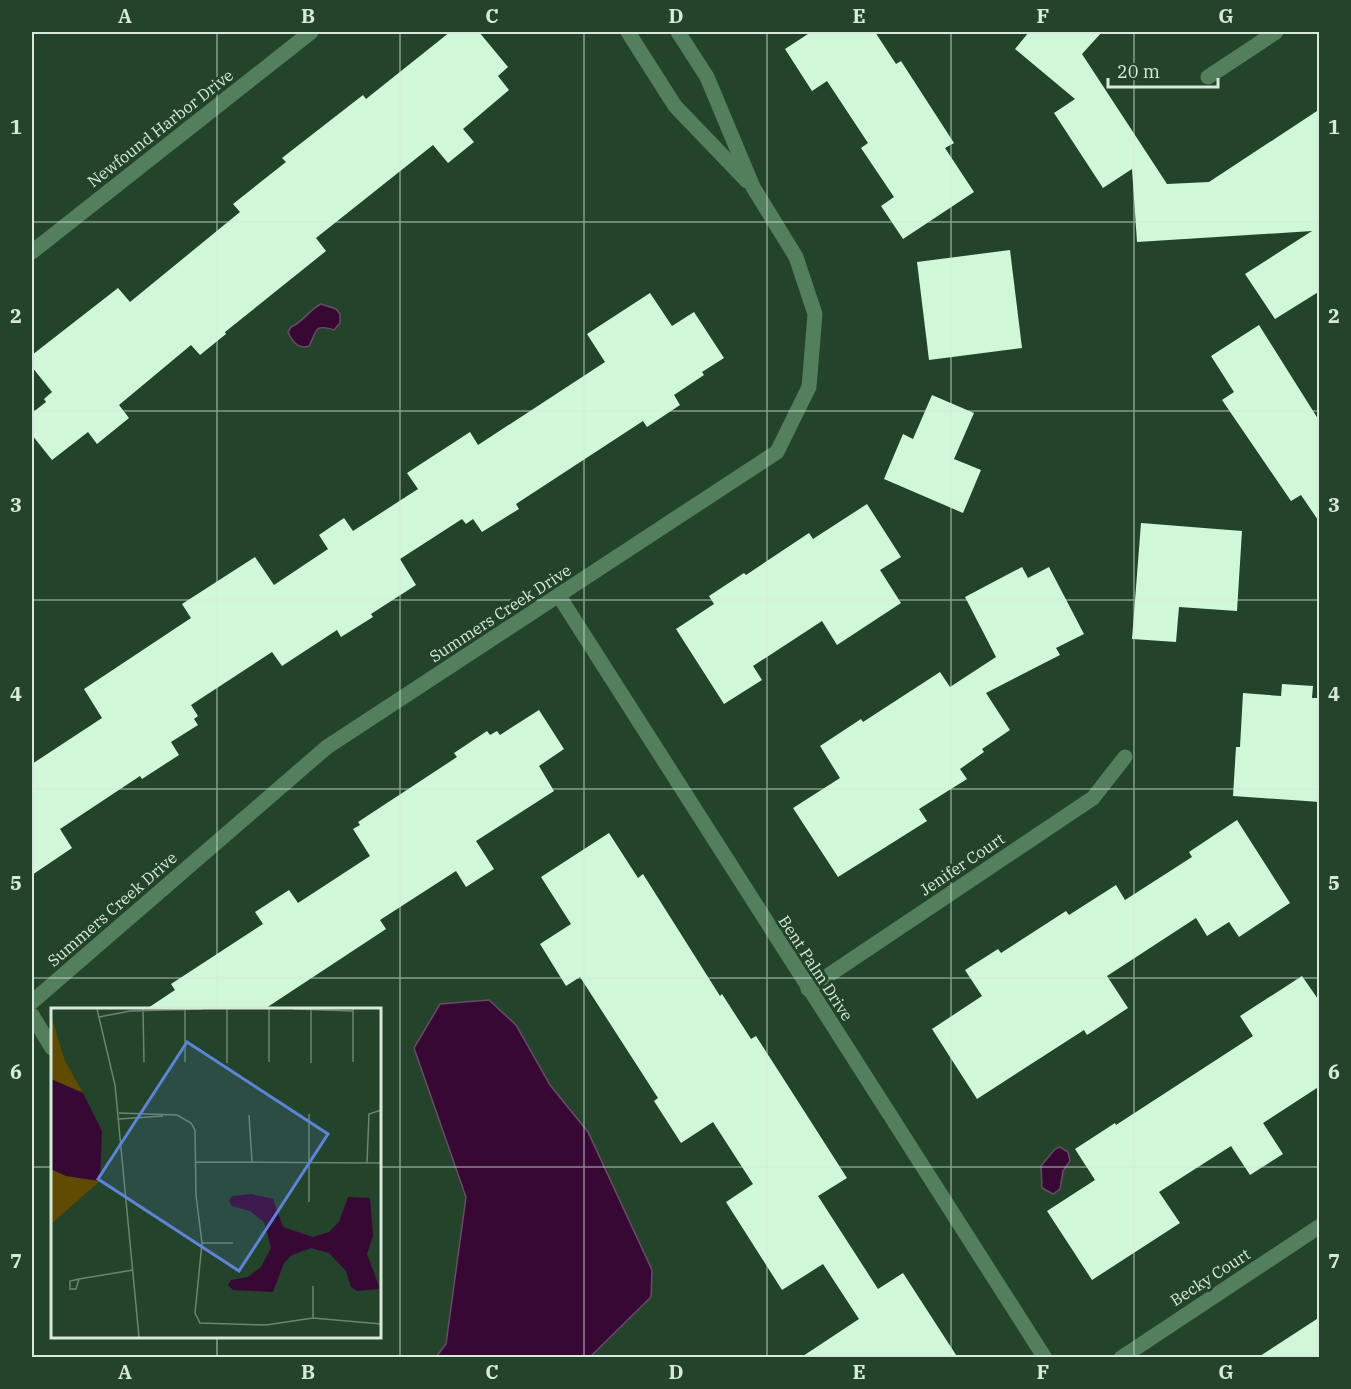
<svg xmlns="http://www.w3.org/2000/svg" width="1351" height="1389" viewBox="0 0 1351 1389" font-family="'IBM Plex Serif',serif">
<rect width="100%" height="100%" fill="#23432b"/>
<g fill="#380835" stroke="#684c66" stroke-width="1.5">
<path d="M321,304L336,309L340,314V323L334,330C313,323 317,332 309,346C298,350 292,341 288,332L291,327C303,322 309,310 321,304Z"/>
<polygon points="489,1000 516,1025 550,1085 588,1132 652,1270 651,1297 590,1357 436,1357 446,1344 466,1197 414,1048 440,1004"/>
<polygon points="1060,1147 1068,1152 1070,1161 1063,1171 1060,1189 1053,1194 1042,1188 1041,1166 1055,1149"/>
</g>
<g fill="#d1f7d9">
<polygon points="450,32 479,32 508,67 498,76 509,90 463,129 474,142 448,163 433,145 316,238 326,251 225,332 226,334 200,355 191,345 119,405 129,418 97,444 88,432 52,460 32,435 32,413 46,402 44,399 52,392 32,367 32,355 118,288 130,302 240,212 233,204 286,162 282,158 363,95 366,99"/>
<polygon points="811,32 875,32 896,64 901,61 954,143 945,148 974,192 903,239 881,206 894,197 861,148 868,143 827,81 812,91 785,49"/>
<polygon points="1029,32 1102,32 1082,54 1167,184 1209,182 1320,109 1320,291 1275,319 1245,274 1312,231 1137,242 1132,169 1103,188 1054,113 1075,99 1015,49"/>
<polygon points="1010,250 1022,348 929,360 917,262"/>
<polygon points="650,293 672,326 694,312 724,358 702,372 704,375 674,395 680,405 647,427 643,421 516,504 519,509 482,532 473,519 466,524 462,519 400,559 416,585 371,614 373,617 341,637 337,630 282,666 272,652 191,705 198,716 194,719 198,725 171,742 179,755 142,779 140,776 60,829 72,848 32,875 32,764 102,718 84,689 191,618 182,604 255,557 274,585 328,549 319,535 344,518 353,531 418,489 407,473 470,432 478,445 605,362 587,334"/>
<polygon points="1259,325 1320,422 1320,523 1301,495 1291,501 1222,400 1234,392 1211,356"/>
<polygon points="932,395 974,413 954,459 981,470 963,513 884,479 903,434 913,439"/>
<polygon points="867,504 901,557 880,570 901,603 837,645 822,621 753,666 762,680 724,704 676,629 714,604 709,596 744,573 746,575 809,533 813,539"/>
<polygon points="1141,523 1242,531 1237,611 1179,607 1176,642 1132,639"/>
<polygon points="1022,567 1028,578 1049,567 1084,634 1056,648 1060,655 986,693 1010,730 982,749 984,752 960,769 967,779 919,809 927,821 838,877 793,808 840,778 820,746 861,719 863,722 940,672 950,687 996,657 965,597"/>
<polygon points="1282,684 1313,686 1312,698 1320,698 1320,802 1233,796 1236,747 1240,747 1243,693 1281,696"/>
<polygon points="539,710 564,749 539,766 554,791 476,841 494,869 466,887 456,871 380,920 386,929 263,1010 145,1010 175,990 171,984 263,924 255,912 289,890 298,903 370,856 353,829 360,825 358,822 457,757 454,753 487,731 490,735 497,731 500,735"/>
<polygon points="1237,820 1290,903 1239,937 1229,922 1207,936 1196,918 1107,976 1128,1008 1087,1035 1084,1030 977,1099 932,1029 982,996 965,970 998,949 1001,953 1066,911 1069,915 1116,885 1125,900 1192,857 1189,852"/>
<polygon points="609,833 638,878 643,874 720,996 722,994 751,1039 756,1036 847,1178 818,1196 878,1289 903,1273 958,1358 800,1358 859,1319 823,1264 782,1290 726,1202 753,1184 713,1122 681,1143 654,1101 658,1098 580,977 566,986 540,944 571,924 541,877"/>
<polygon points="1302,976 1320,1002 1320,1086 1263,1123 1283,1154 1250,1175 1231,1146 1159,1192 1180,1223 1092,1280 1047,1211 1095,1180 1075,1149 1115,1123 1116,1125 1253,1036 1240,1016"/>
<polygon points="1320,1317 1320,1358 1257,1358"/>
</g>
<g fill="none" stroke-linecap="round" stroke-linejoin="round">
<g stroke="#537f5d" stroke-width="15">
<polyline points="628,32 675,106 747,181"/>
<polyline points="1208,77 1276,32"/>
<polyline points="32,252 311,32"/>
<polyline points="559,596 1045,1358"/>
<polyline points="808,989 1093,798 1125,757"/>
<polyline points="32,1002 327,747 777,452 809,387 815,314 796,257 753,187 707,77 678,32"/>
<polyline points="32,1015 52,1048"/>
<polyline points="1121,1358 1320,1226"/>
</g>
</g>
<path fill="none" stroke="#d7e9da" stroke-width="1.5" stroke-opacity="0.55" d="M217,32V1010M400,32V1358M584,32V1358M767,32V1358M951,32V1358M1134,32V1358M32,222H1320M32,411H1320M32,600H1320M32,789H1320M32,978H1320M32,1167H52M380,1167H1320M217,1336V1358"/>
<g text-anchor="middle" stroke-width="6" stroke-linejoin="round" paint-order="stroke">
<g font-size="16" fill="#d7e9da" stroke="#23432b">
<text transform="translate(160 128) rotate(-38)" y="6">Newfound Harbor Drive</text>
<text transform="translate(500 613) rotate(-33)" y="6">Summers Creek Drive</text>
<text transform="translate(962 864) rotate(-34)" y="6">Jenifer Court</text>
<text transform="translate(112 909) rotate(-41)" y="6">Summers Creek Drive</text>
<text transform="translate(816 968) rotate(57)" y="6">Bent Palm Drive</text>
<text transform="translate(1210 1277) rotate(-33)" y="6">Becky Court</text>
</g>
</g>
<g transform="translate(51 1008)">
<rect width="330" height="330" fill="#23432b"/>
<path d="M0,8L14,53L32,85L0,71ZM0,161L15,168L49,173L0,216Z" fill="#604b00"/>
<path d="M0,71L32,85L51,123L49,173L15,168L0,161ZM201,186L222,191L232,219L262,229L278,224L288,214L297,189L319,190L322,228L316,246L329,281L306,283L300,279L295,263L278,245L260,240L241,247L233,255L222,284L182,282L177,277L180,272L197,269L210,259L220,240L213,214L199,203L181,198L178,193L181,188Z" fill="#380835"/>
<path fill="none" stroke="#6b8571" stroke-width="1.5" d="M46,1L64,77L88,329M92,1L93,54M134,1V54M176,1V55M243,1L302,3M302,1V54M48,9L79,3L152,1M218,54V1M260,55V1M68,105L126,107L140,115L144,122L145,187L151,235L144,305L149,315L215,317L262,310L330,316M198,107L201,154M68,111L112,108M144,154L330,155M316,155L318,106L330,102M258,194V106M151,235H182M28,271L25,281H19V273L28,271L82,262M262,278V310"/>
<path fill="#5e84d9" fill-opacity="0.15" stroke="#5e84d9" stroke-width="3" d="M136,34L277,126L188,263L47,171Z"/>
<rect width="330" height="330" fill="none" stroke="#d7e9da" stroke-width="3"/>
</g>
<rect width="1351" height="1389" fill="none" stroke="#23432b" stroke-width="66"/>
<path d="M1108 78v9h110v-9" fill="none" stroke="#d7e9da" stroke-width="3"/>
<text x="1117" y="78" font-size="18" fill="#d7e9da" stroke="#23432b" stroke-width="4.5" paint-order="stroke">20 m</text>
<rect x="33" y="33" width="1285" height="1323" fill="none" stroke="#d7e9da" stroke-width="2"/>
<g font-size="20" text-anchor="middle" font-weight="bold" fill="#d7e9da">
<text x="125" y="23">A</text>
<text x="308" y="23">B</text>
<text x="492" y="23">C</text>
<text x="676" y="23">D</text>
<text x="859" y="23">E</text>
<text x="1043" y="23">F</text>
<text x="1226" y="23">G</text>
<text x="16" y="134">1</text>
<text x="1334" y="134">1</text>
<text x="16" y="323">2</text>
<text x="1334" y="323">2</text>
<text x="16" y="512">3</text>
<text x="1334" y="512">3</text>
<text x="16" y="701">4</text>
<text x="1334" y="701">4</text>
<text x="16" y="890">5</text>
<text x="1334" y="890">5</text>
<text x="16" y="1079">6</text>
<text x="1334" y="1079">6</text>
<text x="16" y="1268">7</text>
<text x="1334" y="1268">7</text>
<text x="125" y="1379">A</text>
<text x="308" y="1379">B</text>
<text x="492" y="1379">C</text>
<text x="676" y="1379">D</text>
<text x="859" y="1379">E</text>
<text x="1043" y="1379">F</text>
<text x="1226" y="1379">G</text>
</g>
</svg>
